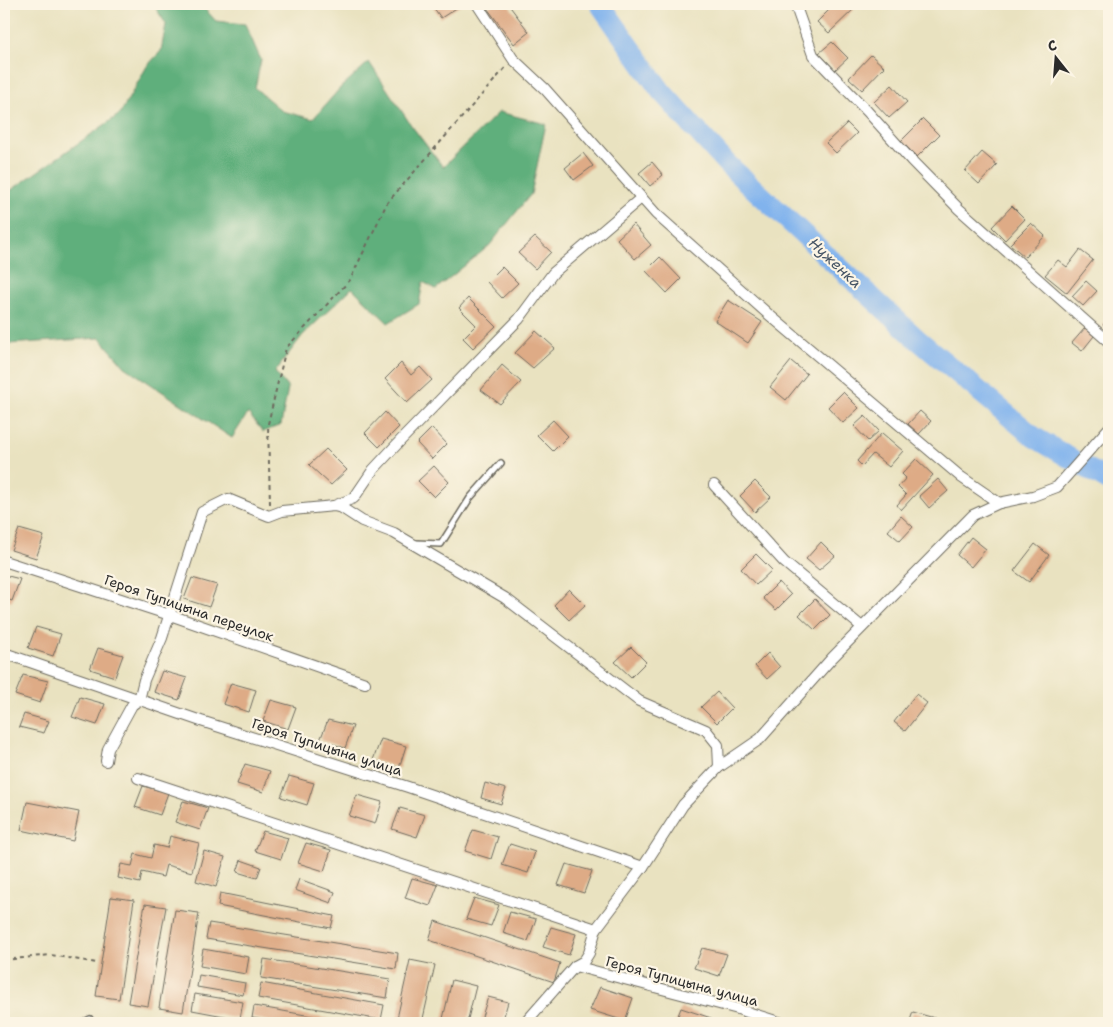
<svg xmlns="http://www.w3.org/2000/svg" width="1113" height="1027" viewBox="0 0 1113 1027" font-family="'Shantell Sans',sans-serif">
<rect width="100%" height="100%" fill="#fcf5e5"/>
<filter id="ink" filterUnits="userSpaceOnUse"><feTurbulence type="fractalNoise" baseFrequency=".02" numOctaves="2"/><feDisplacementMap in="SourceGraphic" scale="10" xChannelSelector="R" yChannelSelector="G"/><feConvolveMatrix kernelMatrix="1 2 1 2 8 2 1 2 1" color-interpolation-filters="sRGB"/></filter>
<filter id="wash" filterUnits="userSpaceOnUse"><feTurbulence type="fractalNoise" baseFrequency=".0096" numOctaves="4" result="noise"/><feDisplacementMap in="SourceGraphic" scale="20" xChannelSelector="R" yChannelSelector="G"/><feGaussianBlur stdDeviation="1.12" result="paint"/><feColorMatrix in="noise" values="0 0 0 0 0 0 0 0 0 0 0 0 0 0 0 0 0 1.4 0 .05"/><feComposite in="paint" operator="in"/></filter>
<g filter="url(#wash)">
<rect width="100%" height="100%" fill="#e9e2c0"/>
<polygon fill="#5eaf7b" stroke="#446d53" points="153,4 200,4 216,21 245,24 261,60 255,88 282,111 313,119 341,87 369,62 411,125 443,167 499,112 546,124 531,194 489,246 436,289 423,282 419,304 388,323 352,288 302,336 275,372 288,388 281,425 263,432 248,413 232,438 125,367 100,338 8,344 4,341 4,195 120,114 147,66 161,51 166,24"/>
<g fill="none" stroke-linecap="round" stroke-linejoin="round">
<polyline stroke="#81b3ed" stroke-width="21" points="600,4 661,91 727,164 917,339 1034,437 1109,481"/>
</g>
<g id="blocks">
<g fill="#deab86">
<polygon points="431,4 461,4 461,5 441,18"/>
<polygon points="493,4 508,4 529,32 514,44 487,8"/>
<polygon points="831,4 851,4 855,8 829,33 817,22 833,6"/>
<polygon points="832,42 848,58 835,70 819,53"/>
<polygon points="871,55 884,67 862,90 849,78"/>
<polygon points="892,85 907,102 889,118 874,102"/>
<polygon points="923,119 939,135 917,157 901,141"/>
<polygon points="847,123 857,133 836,153 826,143"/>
<polygon points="982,152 997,165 979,184 965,171"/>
<polygon points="583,153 593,166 574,180 565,168"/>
<polygon points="652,162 663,175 650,186 639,173"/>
<polygon points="1012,206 1025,219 1005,240 992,227"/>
<polygon points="1031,223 1045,236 1025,257 1010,244"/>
<polygon points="633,224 651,245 635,259 617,239"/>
<polygon points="535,237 551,252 535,269 518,253"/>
<polygon points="1080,250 1093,260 1067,293 1045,275 1058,260 1067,267"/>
<polygon points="660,257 681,279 667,293 646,271"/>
<polygon points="502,267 518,283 502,298 487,282"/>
<polygon points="1086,281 1097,291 1083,306 1072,296"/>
<polygon points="468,298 496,326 473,348 463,338 476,325 459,308"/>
<polygon points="728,300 762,322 748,343 715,321"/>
<polygon points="1109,318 1109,330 1103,325"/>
<polygon points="1085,328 1094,336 1082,351 1072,343"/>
<polygon points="536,331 555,348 533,368 515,353"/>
<polygon points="791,361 807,374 786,400 770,387"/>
<polygon points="401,363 411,375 420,367 432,380 407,403 385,379"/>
<polygon points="502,365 521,382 500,404 481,390"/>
<polygon points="843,392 859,408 843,423 828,407"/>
<polygon points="920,411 931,421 919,434 908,424"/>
<polygon points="385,412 399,427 379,447 365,433"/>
<polygon points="865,416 879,431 868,441 854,426"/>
<polygon points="553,420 568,436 553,451 537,435"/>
<polygon points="432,428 447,444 432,459 417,443"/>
<polygon points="882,433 903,451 889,467 873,454 862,466 857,461"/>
<polygon points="326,449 347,470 331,485 309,465"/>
<polygon points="916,459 933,475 901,510 897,505 906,495 898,487 906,478 902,474"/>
<polygon points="434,466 449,482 434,497 418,481"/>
<polygon points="938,479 948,491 929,508 919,496"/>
<polygon points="755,481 771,497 755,512 740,496"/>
<polygon points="901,516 913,527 900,541 888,531"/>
<polygon points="19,529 44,536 36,558 11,550"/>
<polygon points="971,537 986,549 971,567 957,555"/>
<polygon points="821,542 835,556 819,570 806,559"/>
<polygon points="1035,544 1049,555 1029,582 1014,571"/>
<polygon points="756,554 772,570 756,585 741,569"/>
<polygon points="4,575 20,579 12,601 4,598"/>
<polygon points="192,578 217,585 209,607 184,599"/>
<polygon points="779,582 791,595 776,610 763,598"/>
<polygon points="569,589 585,605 569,620 554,605"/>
<polygon points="815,599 830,615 815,630 799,615"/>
<polygon points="36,627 61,634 53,656 28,648"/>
<polygon points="631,647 646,662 631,677 615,662"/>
<polygon points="98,648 123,655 115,677 90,669"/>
<polygon points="768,653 780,667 767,679 755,666"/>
<polygon points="162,671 187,678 179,700 154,692"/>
<polygon points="23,675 48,681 40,703 15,695"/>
<polygon points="231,683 256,690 249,712 223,704"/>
<polygon points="717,692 732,708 717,723 701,707"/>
<polygon points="916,694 927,703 905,731 894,722"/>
<polygon points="80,697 105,704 97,725 72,717"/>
<polygon points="271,700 296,707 288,729 263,721"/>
<polygon points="24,714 49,721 44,733 19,727"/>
<polygon points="328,720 353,726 345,748 320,740"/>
<polygon points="381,739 406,746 399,768 373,760"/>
<polygon points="245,764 270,771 263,792 237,784"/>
<polygon points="289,776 314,783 307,805 281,797"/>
<polygon points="485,783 506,789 501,804 481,798"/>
<polygon points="143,786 168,793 160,815 135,807"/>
<polygon points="357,795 382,802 375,824 349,816"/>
<polygon points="183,801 208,808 200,830 175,822"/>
<polygon points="27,802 79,812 73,841 21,830"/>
<polygon points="400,808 425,815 417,837 392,829"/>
<polygon points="473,830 498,837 491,859 465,851"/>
<polygon points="263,831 288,838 281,859 255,851"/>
<polygon points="170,836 199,843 192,872 166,865 163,877 142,872 140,883 118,878 121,864 132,866 135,854 151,858 154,845 167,848"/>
<polygon points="306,843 331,850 324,871 298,863"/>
<polygon points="510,844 535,852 528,873 502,865"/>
<polygon points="204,851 225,857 216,887 196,881"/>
<polygon points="241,860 261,867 257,878 237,872"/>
<polygon points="566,864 592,871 584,893 558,885"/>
<polygon points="412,878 438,885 430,906 405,898"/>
<polygon points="299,879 335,892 331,903 295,890"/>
<polygon points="220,893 334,916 331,928 218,906"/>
<polygon points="111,897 134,900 119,999 96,996"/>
<polygon points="474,898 499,905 491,926 466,919"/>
<polygon points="145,904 166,907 148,1006 128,1003"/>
<polygon points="175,910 199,913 183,1012 159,1008"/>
<polygon points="510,912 536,919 528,941 503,933"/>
<polygon points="435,921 560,963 554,982 429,940"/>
<polygon points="209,923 398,953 396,969 206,939"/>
<polygon points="551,927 576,934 569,955 543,947"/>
<polygon points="702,948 727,954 719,976 694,968"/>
<polygon points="203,949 249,957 246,974 200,966"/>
<polygon points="264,959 390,979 387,998 261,978"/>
<polygon points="410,960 435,965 422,1023 396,1023"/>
<polygon points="199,975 245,983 243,995 197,987"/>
<polygon points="452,980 476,986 467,1023 442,1023"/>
<polygon points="261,983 384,1005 381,1020 258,998"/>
<polygon points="600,987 633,998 625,1021 590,1010"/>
<polygon points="195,994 243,1002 240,1019 192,1010"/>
<polygon points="488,997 508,1002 502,1023 480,1023"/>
<polygon points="254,1006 346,1022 346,1023 281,1023 252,1018"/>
<polygon points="681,1008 711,1018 709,1023 675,1023"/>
<polygon points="913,1012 938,1019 937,1023 909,1023"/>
<polygon points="135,1020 151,1022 151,1023 134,1023"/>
</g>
</g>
</g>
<g filter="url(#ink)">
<use href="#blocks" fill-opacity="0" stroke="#6e6b5f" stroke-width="1"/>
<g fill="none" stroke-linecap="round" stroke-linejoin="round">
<defs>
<g id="service">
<polyline points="416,543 441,544 470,498 501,463"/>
<polyline points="82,1023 90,1019"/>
</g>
<g id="minor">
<polyline points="477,4 513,59 545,89 656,214 767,313 961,477 999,503"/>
<polyline points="795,4 813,55 867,111 911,160 959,209 1109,342"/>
<polyline points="714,485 784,562 862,627"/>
<polyline points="334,506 354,498 373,470 401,440 519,319 553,273 641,198"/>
<polyline points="4,561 170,615 365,683"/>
<polyline points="4,653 201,721 408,787 643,867"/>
<polyline points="106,761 108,749 132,705 139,700 144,680 162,638 202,512 228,499 269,516 282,511 334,506 342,508 362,521 394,533 505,598 639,701 706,730 718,745 719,767"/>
<polyline points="138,778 596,929"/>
<polyline points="575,966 738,1009 782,1023"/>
<polyline points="525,1023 575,966 584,961 589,953 596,929 643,867 683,805 719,767 760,739 832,658 973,515 999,503 1033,496 1057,487 1109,428"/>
</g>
</defs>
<use href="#service" stroke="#6e6b5f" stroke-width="8"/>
<use href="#minor" stroke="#6e6b5f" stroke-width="12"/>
<g stroke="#6e6b5f" stroke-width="2" stroke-dasharray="4 4" stroke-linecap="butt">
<polyline points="270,504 268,424 286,348 350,280 387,203 506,67"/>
<polyline points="4,960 51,955 97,963"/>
</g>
<use href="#service" stroke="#fff" stroke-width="5"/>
<use href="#minor" stroke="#fff" stroke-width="10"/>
</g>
</g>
<g text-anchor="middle" stroke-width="4.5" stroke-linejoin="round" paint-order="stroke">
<g font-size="14" fill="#2b2b2b" stroke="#fcf5e5">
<text transform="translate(189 608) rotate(19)" y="5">Героя Тупицына переулок</text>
<text transform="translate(327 747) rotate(18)" y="5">Героя Тупицына улица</text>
<text transform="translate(682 981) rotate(15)" y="5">Героя Тупицына улица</text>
</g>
<g font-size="15" font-style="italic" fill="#455465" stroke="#fcf5e5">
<text transform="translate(835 263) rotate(43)" y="5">Нуженка</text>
</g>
</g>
<rect width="1113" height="1027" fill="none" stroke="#fcf5e5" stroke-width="20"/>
<g transform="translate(1056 58) rotate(343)" stroke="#fcf5e5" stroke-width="4" paint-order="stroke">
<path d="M0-4L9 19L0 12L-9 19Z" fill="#2b2b2b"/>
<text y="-8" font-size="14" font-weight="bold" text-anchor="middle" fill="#2b2b2b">С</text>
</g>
</svg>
